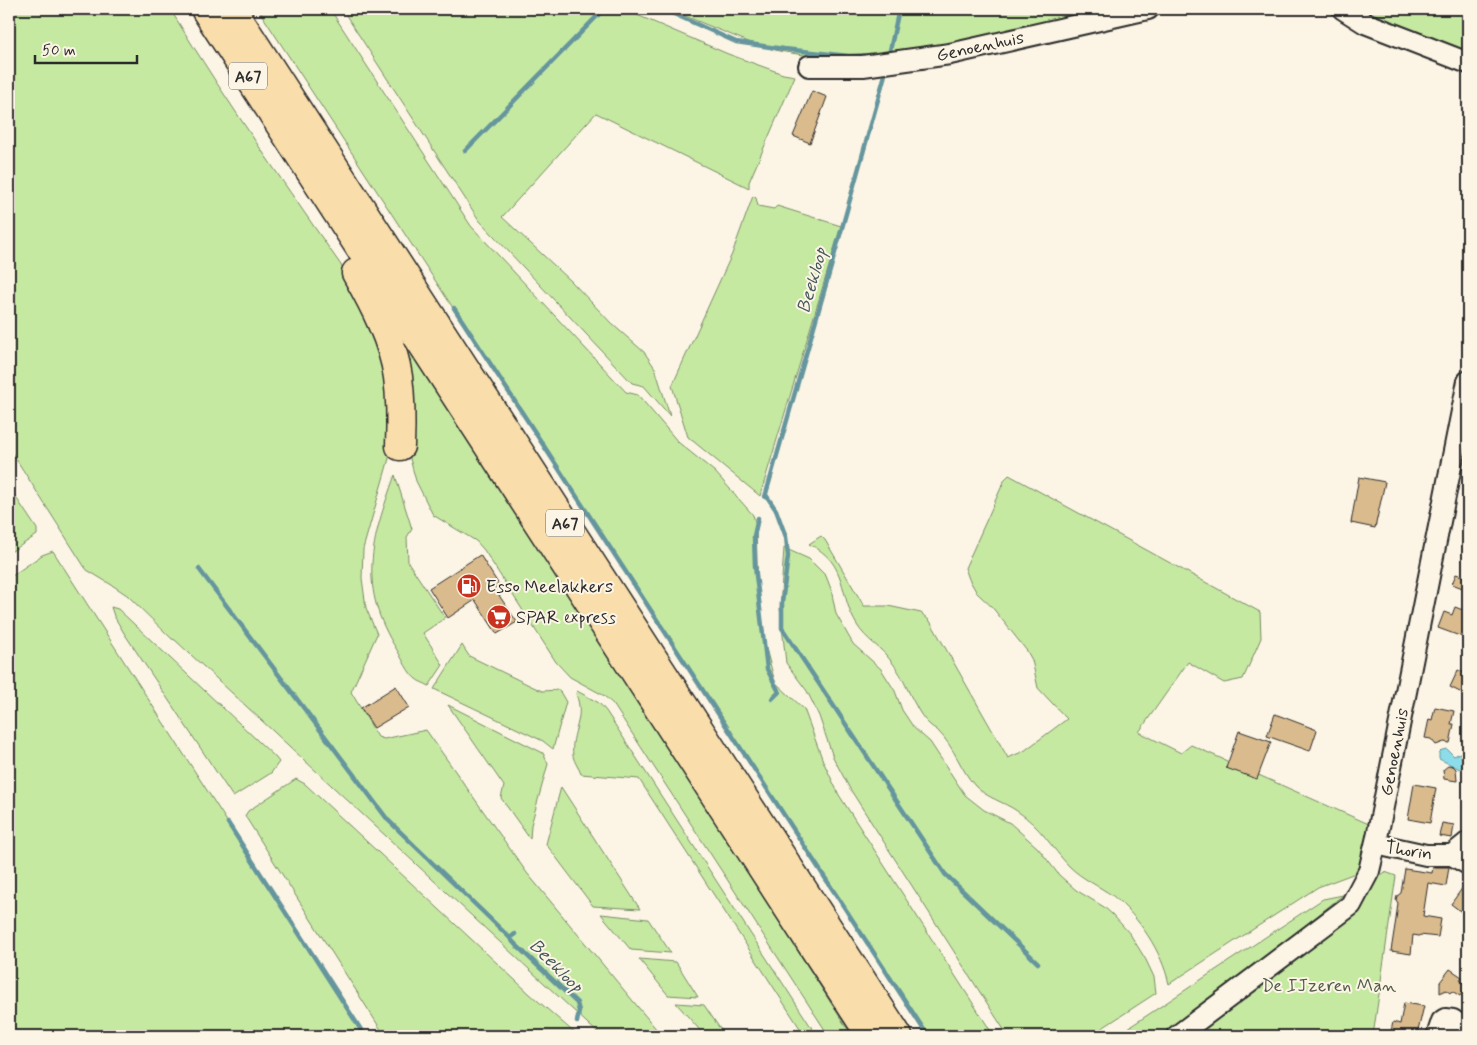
<svg xmlns="http://www.w3.org/2000/svg" width="1477" height="1045" viewBox="0 0 1477 1045" font-family="Mynerve,sans-serif">
<rect width="100%" height="100%" fill="#fcf5e5"/>
<filter id="ink" filterUnits="userSpaceOnUse"><feTurbulence type="fractalNoise" baseFrequency=".02" numOctaves="2"/><feDisplacementMap in="SourceGraphic" scale="10" xChannelSelector="R" yChannelSelector="G"/><feConvolveMatrix kernelMatrix="1 2 1 2 8 2 1 2 1" color-interpolation-filters="sRGB"/></filter>
<g filter="url(#ink)">
<g fill="#c6e9a2" stroke="#788a66">
<path d="M9,9H170C231,109 299,205 366,301L378,326L392,448L363,549L362,578L366,608L377,634L351,692L378,737L384,739L426,730L527,873L662,1036H601L175,640L172,639L127,595L115,587L87,570L84,566L9,448Z"/>
<polygon points="258,9 330,9 471,226 626,392 638,395 678,442 715,472 753,515 756,525 758,592 765,645 775,682 804,709 823,761 839,795 994,1036 928,1036"/>
<polygon points="342,9 623,9 728,54 783,74 795,76 749,182 749,188 596,113 502,217 571,281 612,324 644,352 655,368 670,416 644,386 632,383 479,220"/>
<polygon points="668,9 1102,9 935,48 891,53 816,57 779,51 751,43"/>
<polygon points="1361,9 1468,9 1468,51 1395,24"/>
<polygon points="753,196 756,198 758,206 774,209 777,206 841,226 760,496 688,437 672,386 732,254"/>
<polygon points="379,305 678,763 852,1036 829,1036 613,704 603,695 570,677 556,662 484,550 476,541 433,515 416,481 406,444"/>
<path d="M395,475L412,529L407,537L408,562L445,618L423,633L443,665L429,686C425,683 419,682 416,679C408,673 402,658 397,650C357,587 371,541 395,475Z"/>
<path d="M1009,475L1260,612L1261,638L1243,679L1224,683L1188,662L1139,732L1181,753L1191,745L1371,825L1358,872L1318,887L1169,984C1162,952 1139,917 1113,896C1099,886 1082,879 1069,866C1051,847 1041,827 1017,811C1004,802 987,798 975,786C961,770 954,747 939,732C937,729 933,728 930,725C924,720 919,712 915,704C907,690 902,674 891,661C881,647 866,640 857,625C838,595 849,563 809,544L821,536L825,540L864,606H888L921,613L930,621L1008,758L1024,751L1067,719L1038,688L1032,660L1027,651L992,607L977,593L969,579L965,568L1005,479Z"/>
<polygon points="9,487 37,529 37,535 9,553"/>
<polygon points="784,548 809,559 826,576 831,589 836,614 853,644 881,669 895,691 902,710 914,728 930,742 965,795 984,810 1010,823 1038,848 1059,875 1076,890 1104,907 1113,915 1130,934 1146,960 1154,977 1156,993 1090,1036 1008,1036 850,789 833,757 819,716 807,691 786,663 780,608"/>
<polygon points="53,551 365,1036 9,1036 9,578 42,555"/>
<polygon points="111,607 118,609 275,757 279,762 271,773 233,797 124,633 114,616"/>
<polygon points="462,645 469,656 529,685 542,691 559,690 566,702 553,749 543,741 434,689"/>
<path d="M577,691L599,703L606,711L817,1036H805L639,779L581,774C579,768 574,762 573,756C570,731 586,720 576,694Z"/>
<polygon points="448,705 543,753 548,764 531,825 530,839 501,798 504,786"/>
<polygon points="296,779 305,784 530,994 578,1036 385,1036 245,816 248,811"/>
<polygon points="561,787 640,909 593,906 546,844"/>
<polygon points="1385,872 1396,876 1373,1036 1188,1036 1231,1003"/>
<polygon points="1343,895 1307,924 1159,1036 1116,1036 1323,899"/>
<polygon points="601,914 648,919 671,953 631,950"/>
<polygon points="639,959 676,962 698,997 668,995"/>
<polygon points="676,1003 704,1005 725,1036 705,1036"/>
</g>
<polygon fill="#8cdce9" stroke="#65959d" points="1447,749 1454,756 1466,750 1468,752 1468,757 1460,769 1439,759 1439,753 1442,750"/>
<g fill="none" stroke-linecap="round" stroke-linejoin="round">
<g stroke="#65959d" stroke-width="4.5">
<polyline points="663,9 736,42 784,49 849,56 872,55"/>
<polyline points="887,55 889,55 899,9"/>
<polyline points="465,151 604,9"/>
<polyline points="454,308 928,1036"/>
<polyline points="766,495 776,510 786,537 788,556 782,603 782,628 945,874 1038,963"/>
<polyline points="765,497 831,267 886,71"/>
<polyline points="758,518 754,536 755,566 767,669 779,692 772,699"/>
<polyline points="199,569 388,820 510,938"/>
<polyline points="228,823 365,1036"/>
<polyline points="515,934 510,938 514,943 577,1003 579,1011 577,1022"/>
</g>
</g>
<g fill="#dabb8d" stroke="#2b2b2b">
<polygon points="812,91 827,97 810,143 793,136"/>
<polygon points="1359,477 1385,482 1375,528 1351,523"/>
<polygon points="480,555 499,585 494,588 517,622 497,634 475,600 448,618 429,588"/>
<polygon points="1456,574 1468,578 1468,590 1452,584"/>
<polygon points="1455,607 1468,612 1468,639 1438,628 1444,612 1452,615"/>
<polygon points="1458,670 1468,675 1468,696 1450,687"/>
<polygon points="396,686 409,707 374,728 361,708"/>
<polygon points="1435,707 1454,711 1451,724 1454,724 1450,743 1444,742 1436,745 1431,739 1425,738 1429,719 1432,720"/>
<polygon points="1275,714 1317,730 1310,751 1267,736"/>
<polygon points="1239,731 1271,742 1257,779 1226,768"/>
<polygon points="1449,765 1453,766 1456,769 1457,781 1444,779 1443,770"/>
<polygon points="1414,784 1436,788 1430,823 1408,819"/>
<polygon points="1442,823 1454,825 1452,838 1439,836"/>
<polygon points="1433,867 1449,867 1446,886 1428,883 1423,916 1441,919 1438,937 1420,935 1419,936 1413,935 1411,954 1391,951 1396,919 1398,903 1396,900 1397,896 1401,893 1405,869 1432,873"/>
<polygon points="1468,880 1468,917 1451,904"/>
<polygon points="1450,969 1462,977 1460,980 1467,986 1460,996 1452,991 1450,993 1446,990 1440,993 1440,982"/>
<polygon points="1404,1003 1424,1006 1417,1035 1411,1034 1411,1036 1390,1036 1393,1022 1400,1024"/>
</g>
<g fill="none" stroke-linecap="round" stroke-linejoin="round">
<defs>
<g id="minor">
<polyline points="1343,9 1365,23 1468,63"/>
<polyline points="809,66 863,66 950,54 1148,9"/>
<polyline points="1376,844 1426,855 1452,855 1468,842"/>
<polyline points="1452,855 1468,864"/>
<polyline points="1177,1036 1351,905 1369,871 1377,837 1468,381"/>
<polyline points="1437,1036 1442,1021 1445,1019 1453,1020 1468,1031"/>
</g>
<g id="highway">
<polyline points="205,9 871,1036"/>
<polyline points="232,9 898,1036"/>
<path d="M356,273C374,305 393,341 398,377C401,400 401,423 400,446"/>
</g>
</defs>
<use href="#minor" stroke="#2b2b2b" stroke-width="24"/>
<use href="#highway" stroke="#2b2b2b" stroke-width="31"/>
<use href="#minor" stroke="#fcf5e5" stroke-width="20"/>
<use href="#highway" stroke="#f9deab" stroke-width="28"/>
</g>
</g>
<defs>
<symbol id="fuel-disc" viewBox="-11 -11 22 22"><circle r="9.5" fill="#c8321e" stroke="#fcf5e5"/><path d="M-5.5-6h7V0h2V4h1.3V-2.5L3-4.5l.8-.8L6-3V5H2.5V1h-1V6h-7ZM-4.2-4.7v3.2H.2V-4.7Z" fill="#fff"/></symbol>
<symbol id="supermarket-disc" viewBox="-11 -11 22 22"><circle r="9.5" fill="#c8321e" stroke="#fcf5e5"/><path d="M-6-5.5h2.5l.6 2H6L4.5 2H-2.5L-4.4-4H-6ZM-1.5 3.2a1.3 1.3 0 1 0 .1 0ZM3 3.2a1.3 1.3 0 1 0 .1 0Z" fill="#fff"/></symbol>
</defs>
<g fill-rule="evenodd">
<use href="#fuel-disc" x="455" y="572" width="28" height="28"/>
<use href="#supermarket-disc" x="485" y="603" width="28" height="28"/>
</g>
<g text-anchor="middle" stroke-width="4" stroke-linejoin="round" paint-order="stroke">
<g fill="#fcf5e5" stroke="#6a6863" stroke-width="1">
<rect x="229" y="62.5" width="38" height="27" rx="4"/>
<rect x="546" y="509.5" width="38" height="27" rx="4"/>
</g>
<g font-size="16" font-weight="bold" fill="#2b2b2b">
<text x="248" y="82">A67</text>
<text x="565" y="529">A67</text>
</g>
<g font-size="18" fill="#2b2b2b" stroke="#fcf5e5">
<text transform="translate(980 46) rotate(-12)" y="6">Genoenhuis</text>
<text transform="translate(1394 752) rotate(-79)" y="6">Genoenhuis</text>
<text transform="translate(1409 850) rotate(9)" y="6">Thorin</text>
</g>
<g font-size="18" fill="#2b2b2b" stroke="#fcf5e5" text-anchor="start">
<text x="486" y="592">Esso Meelakkers</text>
<text x="516" y="623">SPAR express</text>
</g>
<g font-size="18" fill="#525a49" stroke="#fcf5e5">
<text x="1329" y="991">De IJzeren Man</text>
</g>
<g font-size="19" font-style="italic" fill="#43575a" stroke="#fcf5e5">
<text transform="translate(811 280) rotate(-74)" y="7">Beekloop</text>
<text transform="translate(557 965) rotate(45)" y="7">Beekloop</text>
</g>
</g>
<rect width="1477" height="1045" fill="none" stroke="#fcf5e5" stroke-width="30"/>
<rect x="15" y="15" width="1447" height="1015" fill="none" stroke="#2b2b2b" stroke-width="2" filter="url(#ink)"/>
<path d="M35 55v8h102v-8" fill="none" stroke="#2b2b2b" stroke-width="2.5"/>
<text x="42" y="55" font-size="15" fill="#2b2b2b" stroke="#fcf5e5" stroke-width="4" paint-order="stroke">50 m</text>
</svg>
